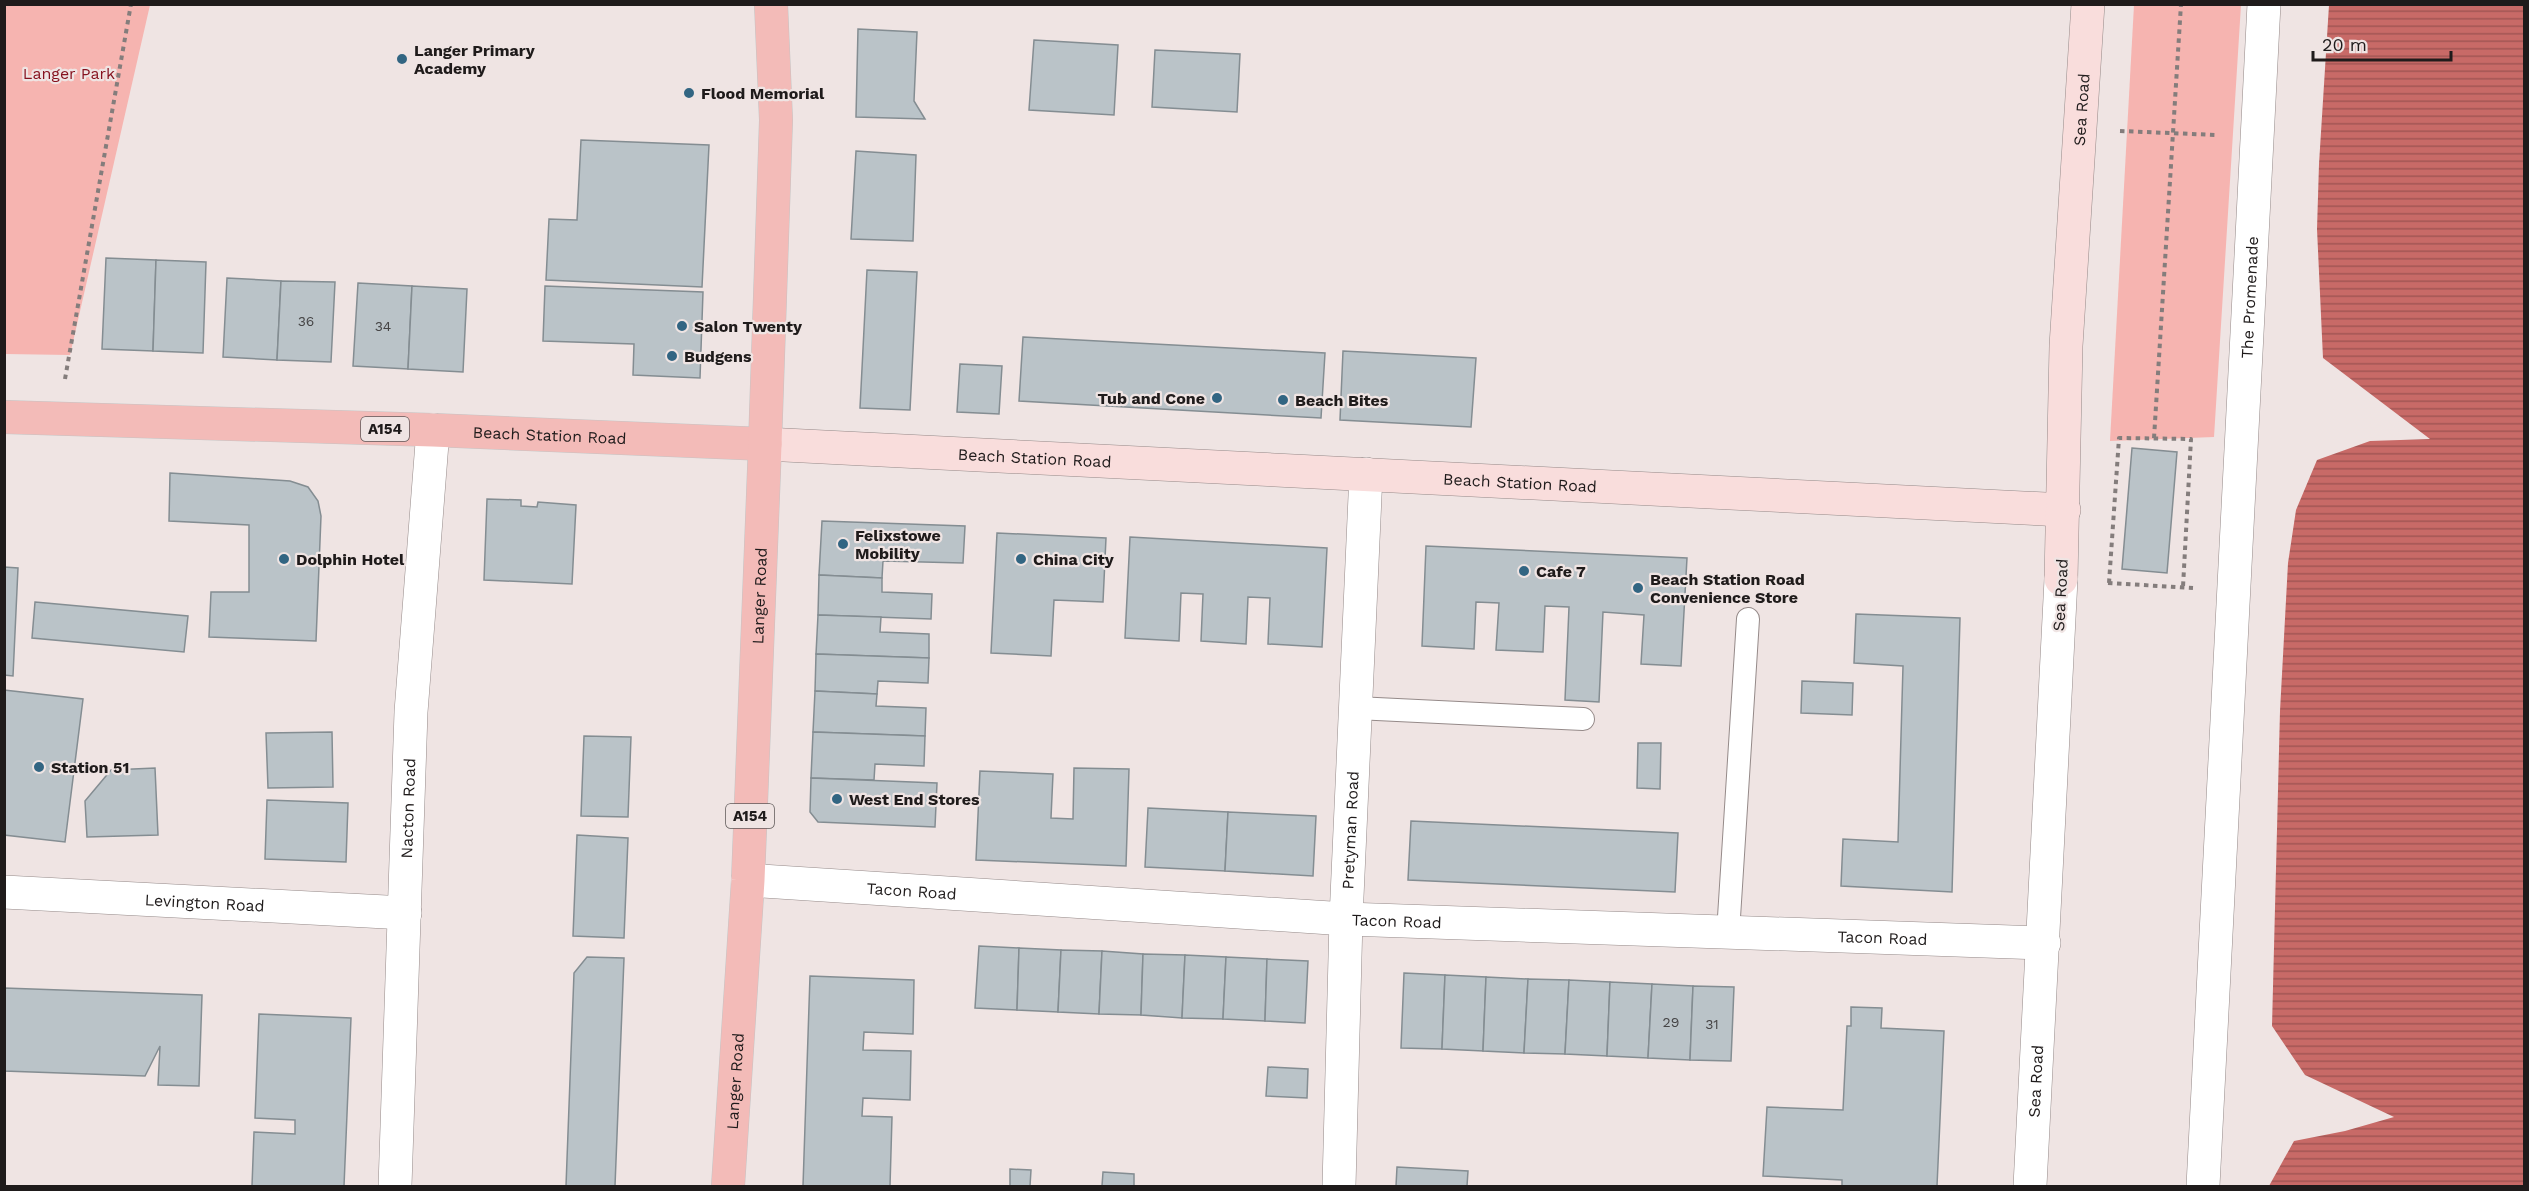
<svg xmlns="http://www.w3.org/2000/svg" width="2529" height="1191" viewBox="0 0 2529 1191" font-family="'Work Sans',sans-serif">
<defs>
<pattern id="water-rules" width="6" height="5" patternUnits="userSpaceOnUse" patternTransform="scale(1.5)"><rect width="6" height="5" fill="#c86a67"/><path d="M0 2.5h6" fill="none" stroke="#a25654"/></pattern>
</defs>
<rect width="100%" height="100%" fill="#efe4e3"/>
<g fill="#f6b4b0">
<polygon points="5,4 150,5 70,355 5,354"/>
<polygon points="2134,5 2241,5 2214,437 2110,441"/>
</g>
<polygon fill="url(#water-rules)" points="2329,5 2524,5 2524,1186 2269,1186 2294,1141 2345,1131 2394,1117 2305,1075 2272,1026 2280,711 2288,563 2296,510 2317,460 2370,441 2430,439 2323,358 2317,229 2319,164"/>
<g fill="#bac3c8" stroke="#848d92" stroke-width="1.5">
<polygon points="858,29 917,32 914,101 925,119 856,117"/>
<polygon points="1034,40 1118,45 1114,115 1029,110"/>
<polygon points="1155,50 1240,54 1237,112 1152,107"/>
<polygon points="581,140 709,145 702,287 546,280 549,219 577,220"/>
<polygon points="856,151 916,155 913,241 851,239"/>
<polygon points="106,258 156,260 153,351 102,349"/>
<polygon points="156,260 206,262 203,353 153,351"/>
<polygon points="867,270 917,272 910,410 860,408"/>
<polygon points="227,278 281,281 277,360 223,357"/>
<polygon points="281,281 335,282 331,362 277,360"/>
<polygon points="358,283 412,286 408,369 353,366"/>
<polygon points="412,286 467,289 463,372 408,369"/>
<polygon points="545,286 703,292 700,378 633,375 634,344 543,341"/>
<polygon points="1023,337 1325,353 1321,418 1019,401"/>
<polygon points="1343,351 1476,358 1471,427 1340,420"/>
<polygon points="960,364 1002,366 999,414 957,412"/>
<polygon points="2132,448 2177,452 2167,573 2122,569"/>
<polygon points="170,473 290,481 308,487 318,501 321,516 316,641 209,637 211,592 249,592 249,525 169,521"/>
<polygon points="487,499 521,500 521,506 537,507 538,502 576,505 572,584 484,580"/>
<polygon points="822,521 965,526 963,563 883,561 882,578 819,575"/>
<polygon points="997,533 1106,538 1103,602 1054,600 1051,656 991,653"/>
<polygon points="1130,537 1327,548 1322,647 1268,644 1270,598 1248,597 1246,644 1201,641 1203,594 1181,593 1179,641 1125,638"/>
<polygon points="1426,546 1687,558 1681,666 1641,664 1644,615 1603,612 1599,702 1565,700 1569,607 1545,606 1543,652 1496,650 1499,603 1476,602 1474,649 1422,646"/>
<polygon points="4,567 18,568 13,676 4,675"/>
<polygon points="819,575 882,578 882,592 932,594 931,619 818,615"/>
<polygon points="35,602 188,616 184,652 32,638"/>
<polygon points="1856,614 1960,618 1952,892 1841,886 1843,839 1898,842 1903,666 1854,663"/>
<polygon points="818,615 881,617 880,632 929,634 929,658 816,654"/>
<polygon points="816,654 929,658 928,683 878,681 877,694 815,691"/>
<polygon points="1802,681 1853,683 1852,715 1801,713"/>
<polygon points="4,690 83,699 65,842 4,835"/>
<polygon points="815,691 877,694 876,706 926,708 925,736 813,732"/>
<polygon points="332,732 333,787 268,788 266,733"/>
<polygon points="813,732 925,736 924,766 875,764 874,780 811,778"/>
<polygon points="584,736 631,737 628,817 581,816"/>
<polygon points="1638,743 1661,743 1660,789 1637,788"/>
<polygon points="155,768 158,835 87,837 85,801 111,770"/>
<polygon points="1074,768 1129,769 1126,866 976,860 980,771 1053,774 1051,818 1073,819"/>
<polygon points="811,778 937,783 935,827 818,822 810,812"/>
<polygon points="267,800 348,803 346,862 265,859"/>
<polygon points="1148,808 1228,812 1225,871 1145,867"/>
<polygon points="1228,812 1316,816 1313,876 1225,871"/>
<polygon points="1411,821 1678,833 1675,892 1408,880"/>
<polygon points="577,835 628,838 624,938 573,936"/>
<polygon points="979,946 1019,948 1017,1010 975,1008"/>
<polygon points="1019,948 1061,950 1058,1012 1017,1010"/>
<polygon points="1061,950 1102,951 1099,1014 1058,1012"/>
<polygon points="1102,951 1143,954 1141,1015 1099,1014"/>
<polygon points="1143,954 1185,955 1182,1018 1141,1015"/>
<polygon points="1185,955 1226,957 1223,1019 1182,1018"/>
<polygon points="587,957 624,958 615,1186 566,1186 574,973"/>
<polygon points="1226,957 1267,959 1265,1021 1223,1019"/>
<polygon points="1267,959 1308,961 1305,1023 1265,1021"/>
<polygon points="1404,973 1445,975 1442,1049 1401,1048"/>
<polygon points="1445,975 1486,977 1483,1051 1442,1049"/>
<polygon points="810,976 914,980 913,1034 864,1032 863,1050 911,1051 910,1100 863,1098 862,1116 892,1117 890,1186 803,1186"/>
<polygon points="1486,977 1528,979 1524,1053 1483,1051"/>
<polygon points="1528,979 1569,980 1565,1054 1524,1053"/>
<polygon points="1569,980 1610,982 1607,1056 1565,1054"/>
<polygon points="1610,982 1652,984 1648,1058 1607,1056"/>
<polygon points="1652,984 1693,986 1690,1060 1648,1058"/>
<polygon points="1693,986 1734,987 1731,1061 1690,1060"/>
<polygon points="4,988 202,995 199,1086 158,1085 160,1046 145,1076 4,1071"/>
<polygon points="1851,1007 1882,1008 1881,1028 1944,1031 1937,1186 1842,1186 1842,1180 1763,1176 1767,1107 1843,1110 1847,1026 1851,1026"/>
<polygon points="259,1014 351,1018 344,1186 252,1186 254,1132 295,1134 295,1120 255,1118"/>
<polygon points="1268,1067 1308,1069 1307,1098 1266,1096"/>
<polygon points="1397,1167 1468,1171 1467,1186 1396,1186"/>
<polygon points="1010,1169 1031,1170 1030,1186 1010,1186"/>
<polygon points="1103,1172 1134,1174 1134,1186 1102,1186"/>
</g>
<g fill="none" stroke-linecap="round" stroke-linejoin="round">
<defs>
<g id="lane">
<polyline points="1356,708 1583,719"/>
<polyline points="1728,933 1748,619"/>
</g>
<g id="street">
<path id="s1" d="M748,880L1346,919L2044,943"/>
<path id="s2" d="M4,892L405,913"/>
<path id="s3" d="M395,1186L411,712L433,430"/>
<path id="s4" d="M1339,1186L1346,919L1366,474"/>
<path id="s5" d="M2030,1186L2061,579"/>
<path id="s6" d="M2203,1186C2225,793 2244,399 2264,4"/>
</g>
<g id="secondary">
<path id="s7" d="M765,444L2064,510"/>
<path id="s8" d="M2061,579L2066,346L2088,4"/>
</g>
<g id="primary">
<path id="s9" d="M4,417L433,430L765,444"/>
<path id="s10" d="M728,1186L748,880L765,444L776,120L771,4"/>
</g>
</defs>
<use href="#lane" stroke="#958a89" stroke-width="24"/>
<use href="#street" stroke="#958a89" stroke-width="34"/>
<use href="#secondary" stroke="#958a89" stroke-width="34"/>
<use href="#primary" stroke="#c5c4c4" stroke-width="34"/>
<g stroke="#847d7c" stroke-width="4" stroke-dasharray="4.5 4.5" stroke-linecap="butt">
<polyline points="2120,131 2217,135"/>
<polyline points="65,379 131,4"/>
<polyline points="2154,438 2181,4"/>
<polyline points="2108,583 2193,588"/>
<polyline points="2109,583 2119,438 2191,439 2183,587"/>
</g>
<use href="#lane" stroke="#fff" stroke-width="22"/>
<use href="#street" stroke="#fff" stroke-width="33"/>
<use href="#secondary" stroke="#f9dddc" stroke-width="33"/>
<use href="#primary" stroke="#f3bbb8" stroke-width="33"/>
</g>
<g fill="#326582" stroke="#efe4e3" stroke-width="2">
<circle cx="402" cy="59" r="6"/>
<circle cx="689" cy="93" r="6"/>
<circle cx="682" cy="326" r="6"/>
<circle cx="672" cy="356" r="6"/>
<circle cx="1217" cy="398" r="6"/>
<circle cx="1283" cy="400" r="6"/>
<circle cx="843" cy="544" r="6"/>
<circle cx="284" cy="559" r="6"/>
<circle cx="1021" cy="559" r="6"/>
<circle cx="1524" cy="571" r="6"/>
<circle cx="1638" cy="588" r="6"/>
<circle cx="39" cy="767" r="6"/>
<circle cx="837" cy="799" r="6"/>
</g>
<g text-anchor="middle" stroke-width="4.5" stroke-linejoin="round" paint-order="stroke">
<g font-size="14" fill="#464546">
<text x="306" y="326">36</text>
<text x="383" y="331">34</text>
<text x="1671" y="1027">29</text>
<text x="1712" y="1029">31</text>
</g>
<g fill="#efe4e3" stroke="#5d5757" stroke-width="1.5">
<rect x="361" y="417" width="48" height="24" rx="4.5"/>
<rect x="726" y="804" width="48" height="24" rx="4.5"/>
</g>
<g font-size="15" font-weight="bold" fill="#1f1b1b">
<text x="385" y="434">A154</text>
<text x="750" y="821">A154</text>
</g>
<g font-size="16" font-weight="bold" fill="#1f1b1b" stroke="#efe4e3" text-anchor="start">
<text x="414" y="56">Langer Primary<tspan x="414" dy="18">Academy</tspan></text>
<text x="701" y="99">Flood Memorial</text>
<text x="694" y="332">Salon Twenty</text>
<text x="684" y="362">Budgens</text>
<text x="1205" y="404" text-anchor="end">Tub and Cone</text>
<text x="1295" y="406">Beach Bites</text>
<text x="855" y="541">Felixstowe<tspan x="855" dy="18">Mobility</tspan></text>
<text x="296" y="565">Dolphin Hotel</text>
<text x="1033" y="565">China City</text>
<text x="1536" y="577">Cafe 7</text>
<text x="1650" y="585">Beach Station Road<tspan x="1650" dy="18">Convenience Store</tspan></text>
<text x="51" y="773">Station 51</text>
<text x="849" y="805">West End Stores</text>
</g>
<g font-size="16" fill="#86111e" stroke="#efe4e3">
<text x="69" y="79">Langer Park</text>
</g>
<g font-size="16" fill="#1f1b1b" stroke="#efe4e3">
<text dy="6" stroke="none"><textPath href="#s8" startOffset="470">Sea Road</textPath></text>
<text dy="6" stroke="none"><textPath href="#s6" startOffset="890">The Promenade</textPath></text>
<text dy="6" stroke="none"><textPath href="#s9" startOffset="546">Beach Station Road</textPath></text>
<text dy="6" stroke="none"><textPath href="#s7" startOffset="270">Beach Station Road</textPath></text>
<text dy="6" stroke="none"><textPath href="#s7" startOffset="756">Beach Station Road</textPath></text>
<text transform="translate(2060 595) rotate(-87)" y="6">Sea Road</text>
<text dy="6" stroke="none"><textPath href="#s10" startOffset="591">Langer Road</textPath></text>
<text dy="6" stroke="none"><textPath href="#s3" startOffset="378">Nacton Road</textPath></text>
<text dy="6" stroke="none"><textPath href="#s4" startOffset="356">Pretyman Road</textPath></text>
<text dy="6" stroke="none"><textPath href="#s1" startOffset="164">Tacon Road</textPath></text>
<text dy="6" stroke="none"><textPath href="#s2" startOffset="201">Levington Road</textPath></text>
<text dy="6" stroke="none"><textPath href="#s1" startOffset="650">Tacon Road</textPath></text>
<text dy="6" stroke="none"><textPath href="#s1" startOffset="1136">Tacon Road</textPath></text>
<text dy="6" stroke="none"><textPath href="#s10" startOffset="105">Langer Road</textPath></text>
<text dy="6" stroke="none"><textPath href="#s5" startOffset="105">Sea Road</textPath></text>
</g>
</g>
<rect width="2529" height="1191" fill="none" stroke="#1f1b1b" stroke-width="12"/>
<path d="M2313 51v9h138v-9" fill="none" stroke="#1f1b1b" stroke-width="3"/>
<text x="2322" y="51" font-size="18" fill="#1f1b1b" stroke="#efe4e3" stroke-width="4.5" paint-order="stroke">20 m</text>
</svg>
